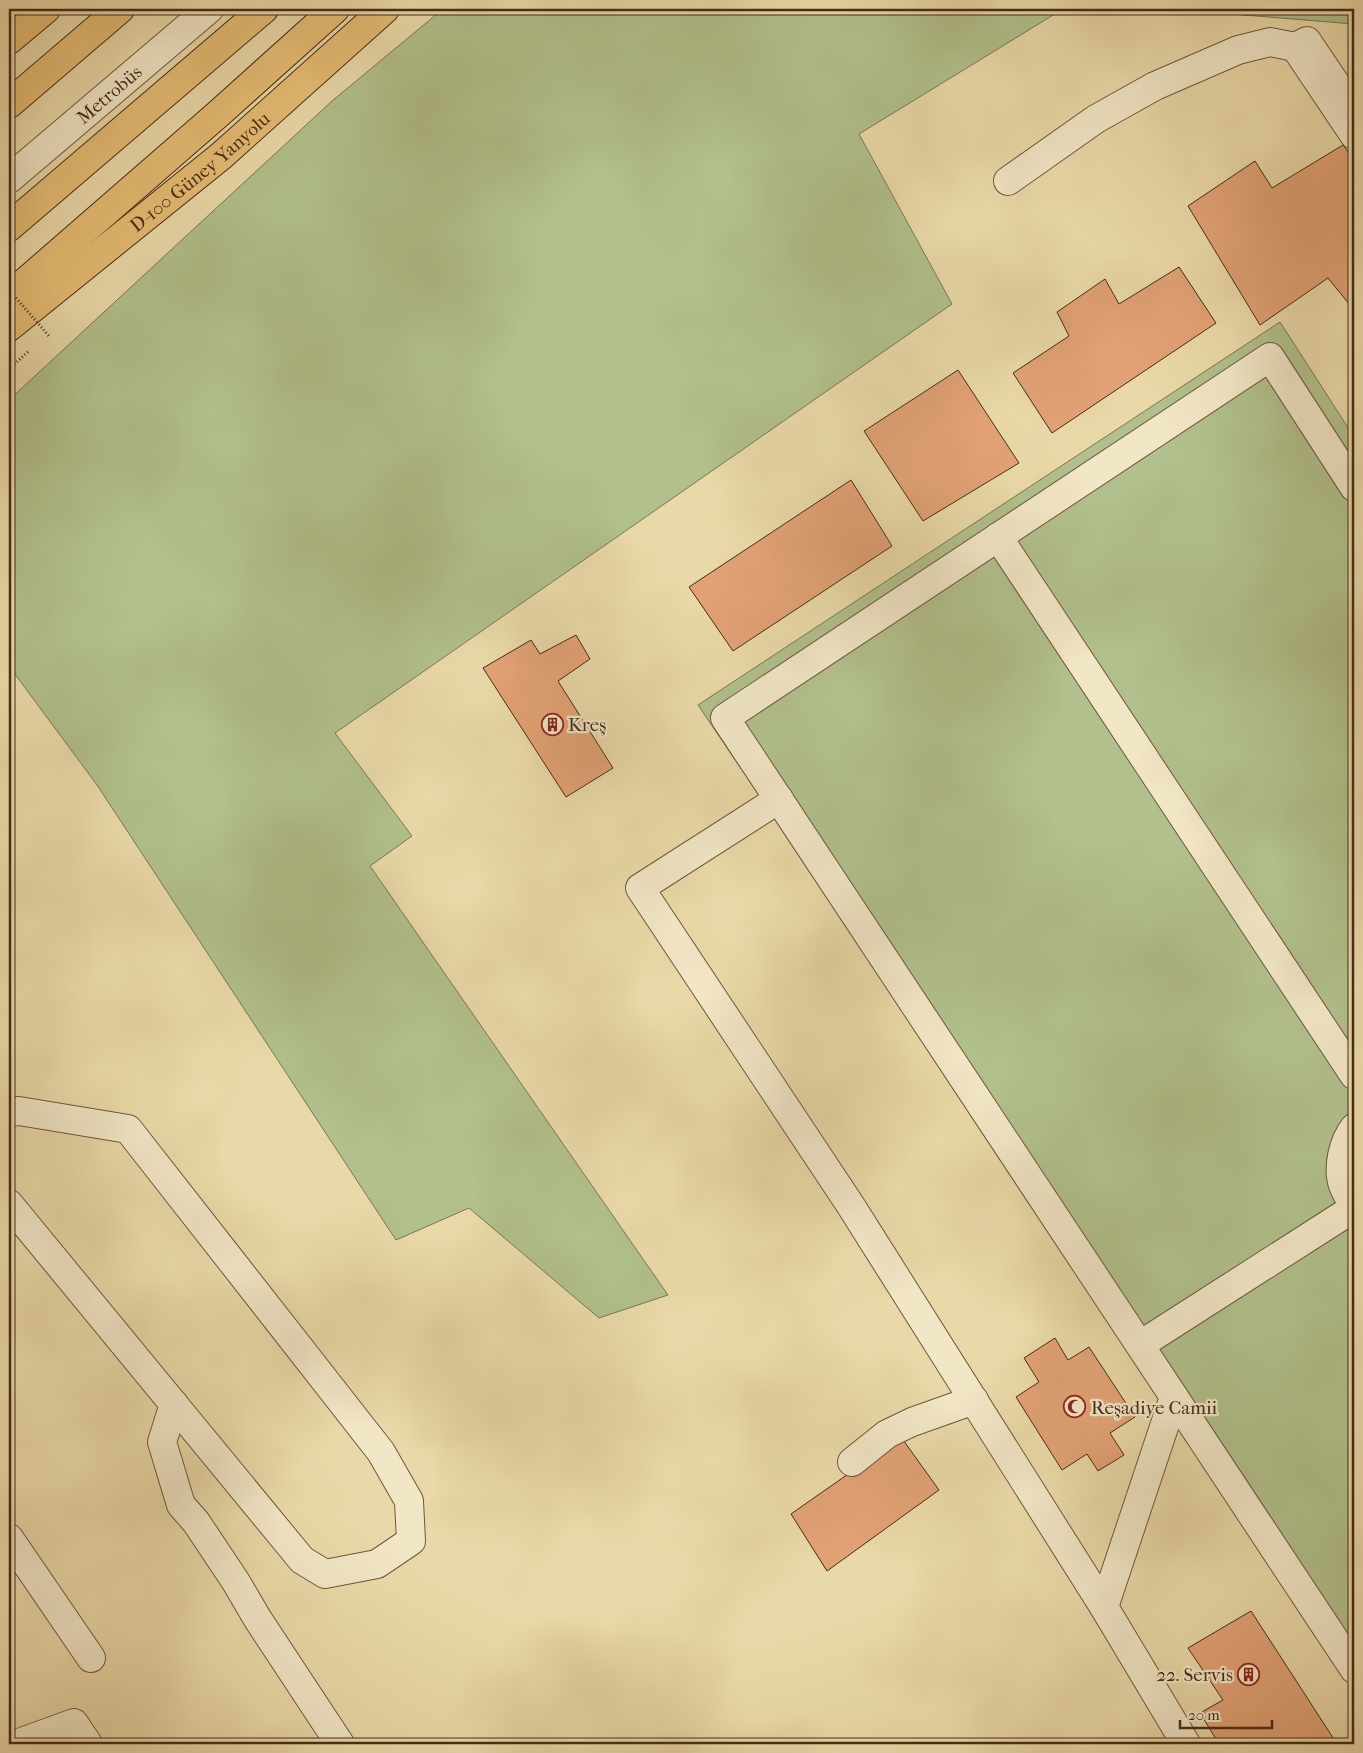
<svg xmlns="http://www.w3.org/2000/svg" width="1363" height="1753" viewBox="0 0 1363 1753" font-family="'IM FELL French Canon',serif">
<rect width="100%" height="100%" fill="#ead9a8"/>
<filter id="stains"><feTurbulence type="fractalNoise" baseFrequency=".004" numOctaves="4"/><feColorMatrix values="0 0 0 0 .2 0 0 0 0 .09 0 0 0 0 .02 0 0 0 .5 -.17"/></filter>
<radialGradient id="worn" r=".72"><stop offset=".6" stop-color="#630" stop-opacity="0"/><stop offset="1" stop-color="#630" stop-opacity=".3"/></radialGradient>
<g fill="#b1c08c" stroke="#7b7652">
<polygon points="443,9 1063,9 859,134 952,304 335,733 412,836 370,866 668,1295 599,1318 469,1208 396,1240 97,785 9,666 9,400 332,101"/>
<polygon points="1170,9 1354,9 1354,24"/>
<polygon points="1280,322 1354,437 1354,1675 698,705"/>
</g>
<g fill="#e2a275" stroke="#452c19">
<polygon points="1343,145 1354,160 1354,310 1328,278 1260,325 1188,206 1255,161 1272,188"/>
<polygon points="1179,267 1216,323 1052,433 1013,373 1069,336 1057,312 1105,279 1119,304"/>
<polygon points="958,370 1019,463 923,521 864,431"/>
<polygon points="851,480 892,546 733,651 689,587"/>
<polygon points="576,635 590,659 558,681 613,768 566,797 483,668 531,640 540,654"/>
<polygon points="1055,1338 1068,1360 1089,1347 1135,1417 1110,1433 1124,1455 1098,1471 1087,1454 1062,1470 1016,1397 1039,1382 1024,1358"/>
<polygon points="901,1437 939,1490 827,1571 791,1514"/>
<polygon points="1251,1611 1337,1744 1219,1744 1200,1713 1223,1700 1188,1648"/>
</g>
<g fill="none" stroke-linecap="round" stroke-linejoin="round">
<defs>
<g id="minor">
<polyline points="1354,111 1307,41 1295,47 1354,135"/>
<path id="s1" d="M9,179L209,9"/>
<polyline points="1008,181 1096,119 1155,86 1238,50 1270,42 1295,47"/>
<polyline points="1354,487 1270,357 725,718 1354,1669"/>
<polyline points="998,537 1354,1075"/>
<polyline points="779,799 640,888 851,1206 1104,1607 1186,1744"/>
<polyline points="9,1112 19,1111 128,1129 381,1452 409,1501 411,1541 377,1564 325,1574 302,1560 9,1204"/>
<path d="M1354,1128C1343,1142 1337,1168 1343,1185C1345,1192 1351,1200 1354,1207"/>
<polyline points="1140,1345 1354,1208"/>
<polyline points="174,1404 162,1442 181,1505 196,1522 236,1582 257,1618 340,1744"/>
<polyline points="852,1462 887,1434 912,1422 974,1400"/>
<polyline points="9,1538 91,1658"/>
<polyline points="1104,1607 1174,1397"/>
<polyline points="16,1744 74,1723 88,1744"/>
</g>
<g id="major">
<polyline points="9,40 46,9"/>
<path id="s2" d="M9,327L221,156L385,9"/>
</g>
<g id="highway">
<polyline points="9,104 120,9"/>
<polyline points="9,227 264,9"/>
<polyline points="9,296 217,115 335,9"/>
</g>
</defs>
<use href="#minor" stroke="#6e573d" stroke-width="30"/>
<use href="#major" stroke="#452c19" stroke-width="30"/>
<use href="#highway" stroke="#452c19" stroke-width="30"/>
<polyline stroke="#452c19" stroke-width="3" stroke-dasharray="1 2.5" stroke-linecap="butt" points="9,369 29,351"/>
<use href="#minor" stroke="#f1e6c6" stroke-width="28"/>
<use href="#major" stroke="#e5bc74" stroke-width="28"/>
<use href="#highway" stroke="#e5bc74" stroke-width="28"/>
<polyline stroke="#452c19" stroke-width="3" stroke-dasharray="1 2.5" stroke-linecap="butt" points="9,290 49,336"/>
</g>
<defs>
<symbol id="building-ring" viewBox="-11 -11 22 22"><circle r="9.5" fill="#f1e6c6" stroke="#8f2418" stroke-width="1.5"/><path d="M-4-6H4V6H1V3H-1V6H-4ZM-2.5-4.3h1.7v1.8h-1.7ZM.8-4.3h1.7v1.8H.8ZM-2.5-1h1.7V.8h-1.7ZM.8-1h1.7V.8H.8Z" fill="#8f2418"/></symbol>
<symbol id="mosque-ring" viewBox="-11 -11 22 22"><circle r="9.5" fill="#f1e6c6" stroke="#8f2418" stroke-width="1.5"/><path d="M3.5-4.9A6 6 0 1 0 3.5 4.9A5 5 0 1 1 3.5-4.9Z" fill="#8f2418"/></symbol>
</defs>
<g fill-rule="evenodd">
<use href="#building-ring" x="540" y="712" width="25" height="25"/>
<use href="#mosque-ring" x="1062" y="1394" width="25" height="25"/>
<use href="#building-ring" x="1236" y="1662" width="25" height="25"/>
</g>
<g text-anchor="middle" stroke-width="4.5" stroke-linejoin="round" paint-order="stroke">
<g font-size="19" fill="#452c19" stroke="#f1e6c6">
<text dy="7" stroke="none"><textPath href="#s1" startOffset="131">Metrobüs</textPath></text>
<text dy="7" stroke="none"><textPath href="#s2" startOffset="246">D-100 Güney Yanyolu</textPath></text>
</g>
<g font-size="19" fill="#452c19" stroke="#f1e6c6" text-anchor="start">
<text x="568" y="731">Kreş</text>
<text x="1091" y="1414">Reşadiye Camii</text>
<text x="1233" y="1681" text-anchor="end">22. Servis</text>
</g>
</g>
<rect width="1363" height="1753" fill="none" stroke="#ead9a8" stroke-width="30"/>
<rect x="10" y="10" width="1343" height="1733" fill="none" stroke="#452c19" stroke-width="2.5"/>
<rect x="15" y="15" width="1333" height="1723" fill="none" stroke="#452c19"/>
<path d="M1180 1720v8h92v-8" fill="none" stroke="#452c19" stroke-width="2.5"/>
<text x="1188" y="1720" font-size="15" fill="#452c19" stroke="#f1e6c6" stroke-width="4" paint-order="stroke">20 m</text>
<rect width="100%" height="100%" filter="url(#stains)"/>
<rect width="100%" height="100%" fill="url(#worn)"/>
</svg>
